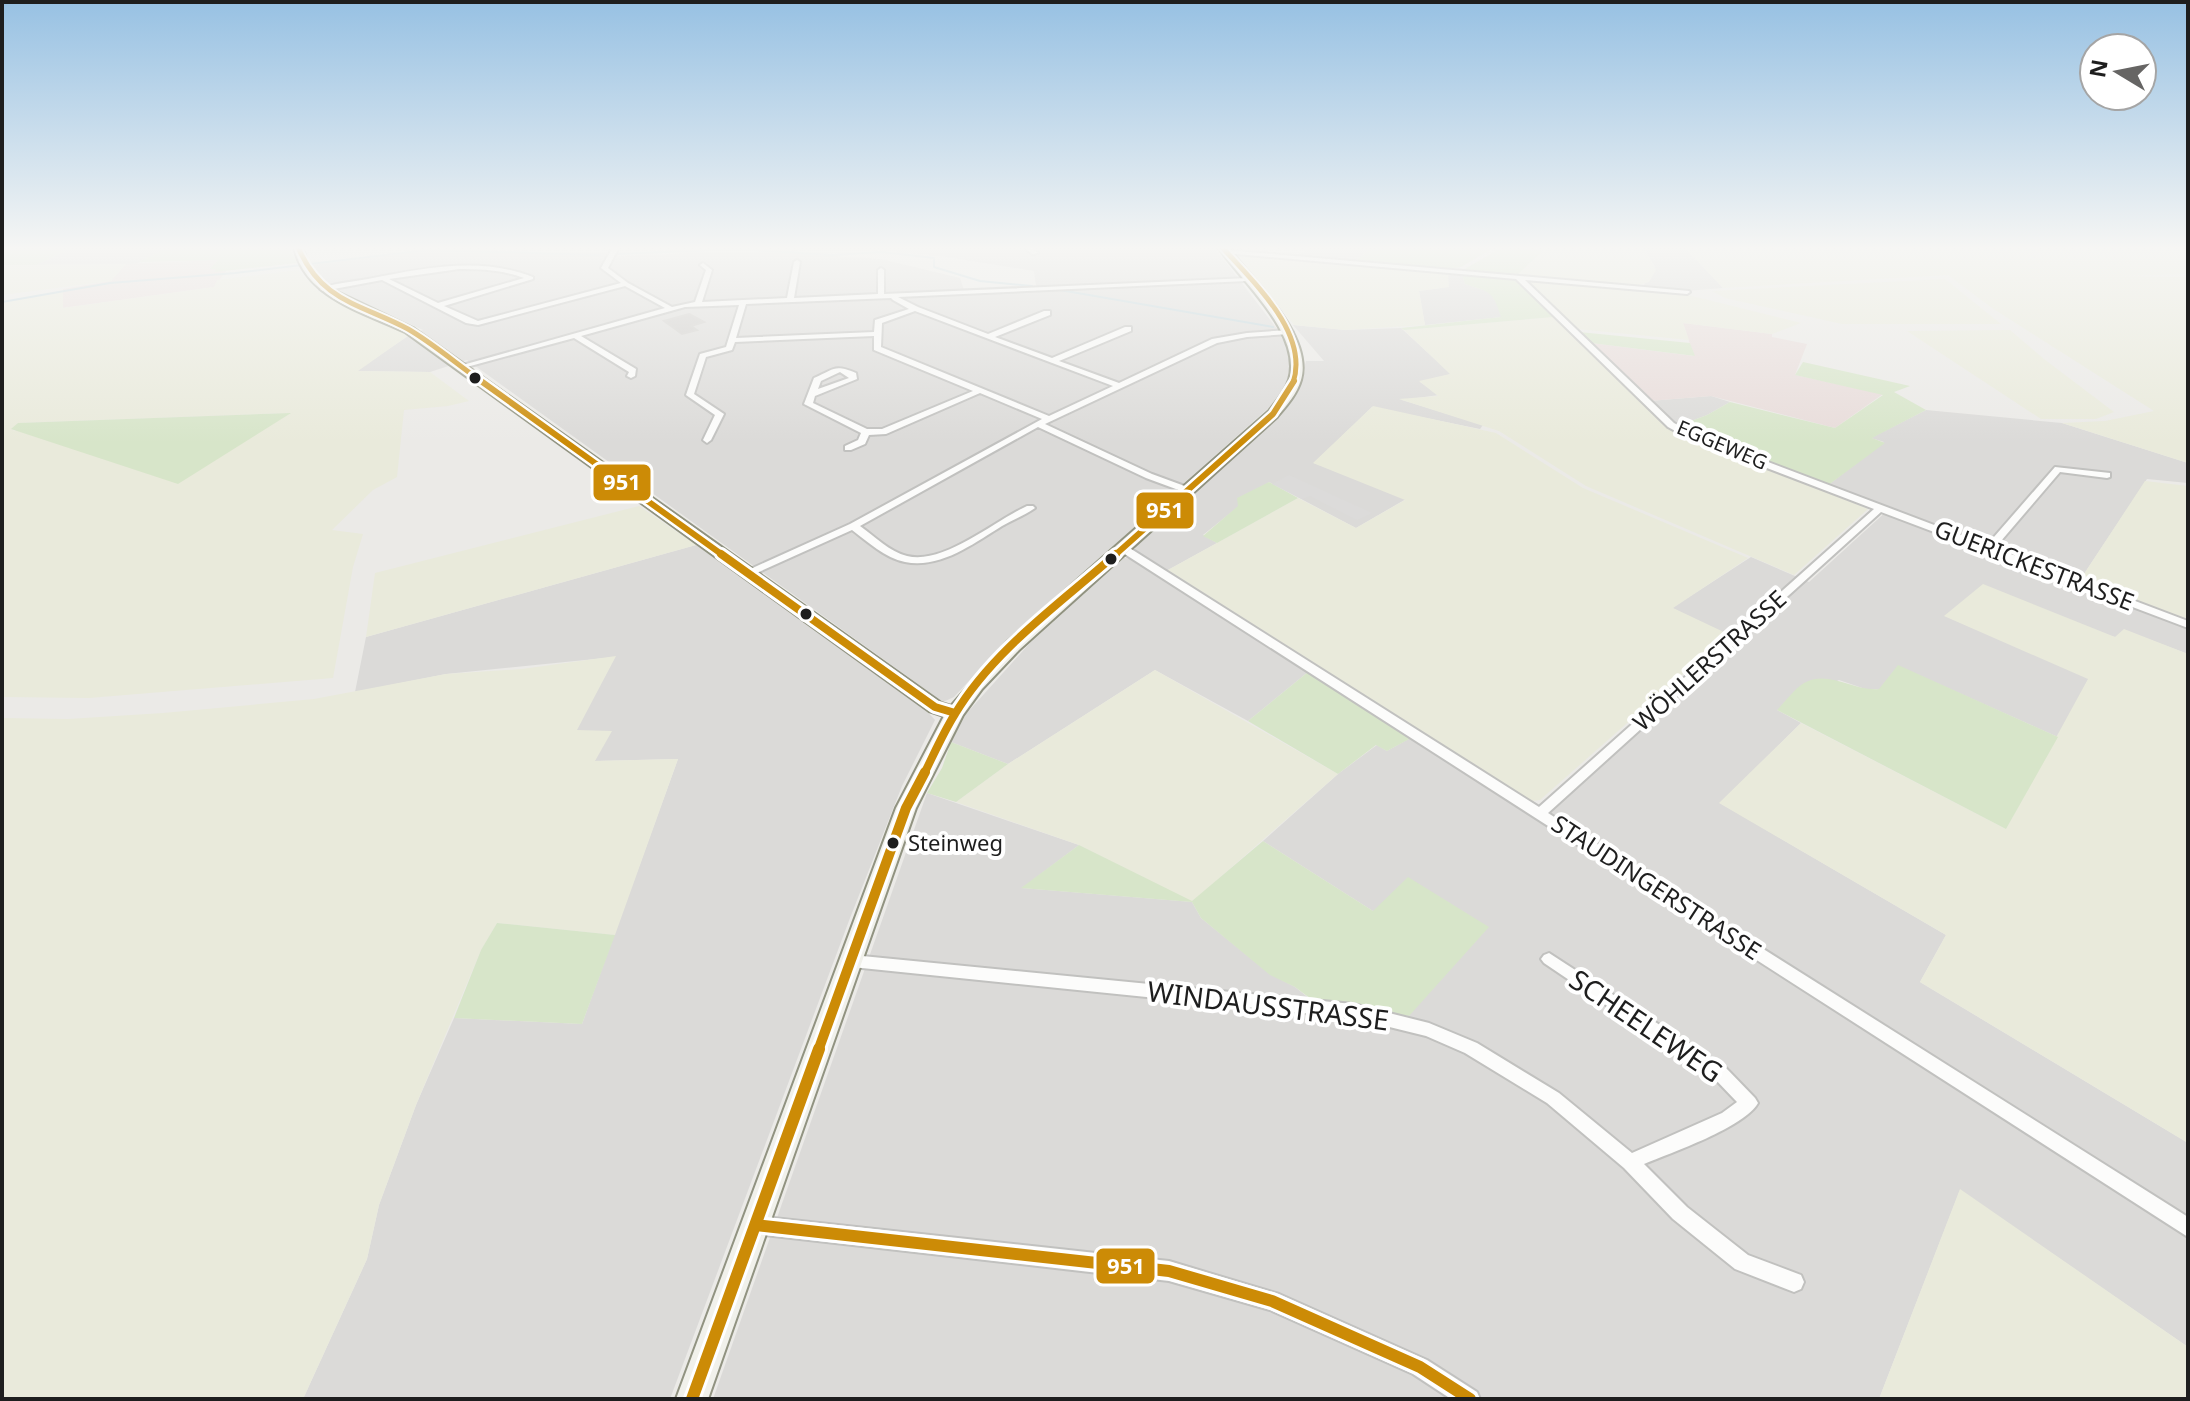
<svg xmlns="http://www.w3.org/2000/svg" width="2190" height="1401" viewBox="0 0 2190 1401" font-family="'Noto Sans',sans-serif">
<rect width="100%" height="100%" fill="#ebeae7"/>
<g fill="#dbdad8">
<polygon points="74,247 169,247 136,264 36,265"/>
<polygon points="789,247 1214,247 1278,330 1292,359 1289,379 1273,404 1007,640 954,697 943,702 467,360 430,372 356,371 411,334 423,330 328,286 318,277 312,265 425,251 607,253 605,257 709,252 787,253 881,259 960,278 964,290 1036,286 1034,271 947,257 880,250 814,251"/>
<polygon points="1313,247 1373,247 1354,262 1294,257"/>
<polygon points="1643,247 1684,247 1723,288 1685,291 1637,287 1644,285 1655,266"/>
<polygon points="1448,273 1462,274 1465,284 1490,292 1495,297 1502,317 1425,325 1419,291 1448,287"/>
<polygon points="1293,325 1345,330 1401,328 1451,374 1420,382 1439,395 1402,400 1483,425 1480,429 1372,407 1314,463 1406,499 1356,528 1269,482 1203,535 1217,543 1166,571 1135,552 1135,543 1277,418 1298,392 1306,361 1324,361"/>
<polygon points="1711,396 1730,402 1707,415 1678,426 1649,401"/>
<polygon points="1926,410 2062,423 2188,463 2188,483 2147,479 2080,580 2074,584 2188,625 2188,654 2124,630 2116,637 1945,616 2089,678 2058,737 1898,666 1880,689 1868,690 1839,680 1777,710 1801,723 1720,803 1946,935 1920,982 2188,1143 2188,1347 1960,1190 1879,1399 713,1399 927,793 1079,845 1022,888 1192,902 1201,918 1270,974 1295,987 1310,999 1312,1016 1388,1028 1409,1016 1373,911 1263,841 1338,774 1377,745 1387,751 1414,736 1540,819 1741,641 1672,608 1751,557 1809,582 1889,509 1827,486 1884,442 1871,438"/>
<polygon points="696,545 783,605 925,709 935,720 902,786 850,918 670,1399 303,1399 367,1259 379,1205 416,1105 454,1018 582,1024 678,759 594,761 576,730 615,657 446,674 355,692 366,637"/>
<polygon points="1124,558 1133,559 1158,574 1308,672 1248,721 1155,670 1008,764 951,742 966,714 1029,644"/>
</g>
<g fill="#e8dcda">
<polygon points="219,260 211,268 217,268 215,271 226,271 214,287 62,308 63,289 111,281 126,264"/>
<polygon points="1683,323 1772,334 1772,337 1807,344 1795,375 1883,394 1835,428 1711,396 1649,401 1591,343 1694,356"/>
</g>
<g fill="#e9eadb" fill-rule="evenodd">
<polygon points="1528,247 1643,247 1656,270 1649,282 1636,286 1516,276 1543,251"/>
<polygon points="1684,247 2188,247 2188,274 2118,276 2188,277 2188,463 2062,423 2105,421 2154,411 1992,308 1948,275 1723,288"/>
<polygon points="1239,256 1448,273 1449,287 1419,291 1425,325 1345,330 1294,325"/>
<polygon points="126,264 111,281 2,295 2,268 11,265"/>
<path d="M298,270L318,291L409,335L358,371L430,372L469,401L448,406L404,410L397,477L373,490L332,530L363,534L353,567L333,678L89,698L2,697V303L63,291V308L214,287L217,280ZM289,413L25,432L12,430L18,423Z"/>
<polygon points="1945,279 2001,324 1842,324 1725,298 1712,291"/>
<polygon points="1526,281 1684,294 1801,323 1772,334 1683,323 1689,340 1577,329"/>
<polygon points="1554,317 1671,430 1868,509 1794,575 1586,486 1499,431 1399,399 1438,396 1419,381 1450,374 1404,330"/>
<polygon points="2010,330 2044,359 2114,412 2096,419 2041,419 1907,331"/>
<polygon points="1373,406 1496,433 1583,488 1748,558 1673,608 1728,634 1540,800 1532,801 1168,570 1298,498 1356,528 1405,500 1313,463"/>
<polygon points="2145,481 2188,486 2188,619 2080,580"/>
<polygon points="639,506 696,545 366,637 375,573"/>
<polygon points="1983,584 2115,637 2124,629 2188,654 2188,1143 1920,982 1946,935 1719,803 1801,723 2006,829 2088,679 1944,616"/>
<polygon points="616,656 577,730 612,731 595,761 678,759 615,935 497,923 481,950 416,1105 379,1205 367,1259 303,1399 2,1399 2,718 68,719 163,713 314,699 446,674 522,669"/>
<polygon points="1155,670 1338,774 1192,902 1079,845 956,802 1008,764"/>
<polygon points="1960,1189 2188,1347 2188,1399 1879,1399"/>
</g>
<g fill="#d7e5c9">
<polygon points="5,247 74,247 36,265 2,265"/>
<polygon points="169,247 289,247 297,263 214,272 216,269 210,269 218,260 139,262"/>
<polygon points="1373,247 1495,247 1461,267 1451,269 1356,261"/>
<polygon points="1503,247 1544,250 1516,276 1463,270"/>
<path d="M1462,274L1515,280L1554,317L1404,330L1401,328L1501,317C1493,291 1490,292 1465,284Z"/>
<polygon points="1579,332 1690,343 1695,356 1591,343"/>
<polygon points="1803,362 1910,386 1894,392 1926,410 1872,438 1885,443 1827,486 1678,426 1707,415 1730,402 1835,428 1883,395 1795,375"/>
<polygon points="291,413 178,484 11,429 18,423"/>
<polygon points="1269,482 1298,498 1217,543 1203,536 1238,506 1237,498"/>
<path d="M1898,665L2058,737L2006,829L1777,710C1785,702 1794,689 1804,683C1828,669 1856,692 1879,689Z"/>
<polygon points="1308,672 1411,738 1387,751 1376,745 1338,774 1248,721"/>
<polygon points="951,742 1008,764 956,802 927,793 942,768"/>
<polygon points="1263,841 1373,911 1408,877 1489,927 1409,1016 1311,999 1295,987 1270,975 1201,918 1192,902 1021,888 1079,845 1192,901"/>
<polygon points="497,923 615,935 582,1024 454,1018 481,950"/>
</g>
<polygon fill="#dcdbda" points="1289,475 1372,513 1357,520 1310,496 1302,499 1272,484"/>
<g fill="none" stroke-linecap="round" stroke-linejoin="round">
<g stroke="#bed4db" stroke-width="2">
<polyline points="618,254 736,249 832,255 882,252 934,258 934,267 980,281 1032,286"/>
<polyline points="1060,290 1273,327"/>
<polyline points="2,302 110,283 235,273 427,250 600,255"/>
</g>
</g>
<polygon fill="#cccac8" stroke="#ceccc9" stroke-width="2" points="689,314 704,322 691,326 697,330 682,334 664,321"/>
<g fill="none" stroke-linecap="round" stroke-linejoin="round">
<defs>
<g id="street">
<path d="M613,247H619L608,268L628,283L672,307L695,302L706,270L700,265L703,263L712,270L702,302L787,298L794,262L797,260L800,262L794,298L878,294V270L881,268L884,270V294L1249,278L1250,279L1247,281L898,297L918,307L988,334L1044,311H1050V315L995,337L1052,358L1125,327H1131V331L1059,361L1119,383L1212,339L1247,333L1289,330L1293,332L1289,334L1247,337L1217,343L1045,424L1152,474L1190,488V492H1184L1146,478L1038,427L860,526C874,536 890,552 907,556C944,565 994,521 1027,506H1033L1035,508C1025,515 1013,520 1002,526C974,543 941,569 905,562C885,558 868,542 852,530L750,576L746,575L745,573L746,571L850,524L1042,419L980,393L886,434L869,435L865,444L851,450H845V446L858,440L861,433L804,404L814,378C835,369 834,364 856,373L857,379L815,396L813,403L867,429H882L973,391L874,350V336L735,342L732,350L706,357L694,394L724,414L711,440L707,443L703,440L715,415L686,395L700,354L726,347L739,305L685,307L581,336L636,369L635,376L631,378L627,376L629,372L574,338L463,368L459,366L665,308L625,286L478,325L466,323L382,280L323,291L320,289C333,283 352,282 368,279C423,268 480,256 533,277V279L444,306L478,321L621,283L601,268ZM459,269C482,269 503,270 524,278L438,303L389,279ZM891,298L893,300L909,309L875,320L874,332L736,338L746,304ZM915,311L1113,386L1049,416L881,347L882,323ZM840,372L849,378L818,389L821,381Z"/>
<polygon points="1028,247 1034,247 1033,249 1038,253 1033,254 1027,250"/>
<polygon points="1227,250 1689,291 1690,292 1687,294 1525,280 1674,423 1694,434 1987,545 2055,467 2110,473 2110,477 2107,478 2060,472 1995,548 2188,621 2188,628 1881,512 1548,813 2188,1217 2188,1237 1120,551 1120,547 1128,547 1539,807 1874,509 1688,438 1668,427 1516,279 1225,253 1225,251"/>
<path d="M1549,953L1726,1068L1755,1098L1758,1103C1745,1127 1671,1153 1644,1164L1687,1207L1748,1255L1801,1275L1804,1282L1801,1289L1794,1292L1735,1269L1673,1219L1624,1168L1547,1103L1465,1053L1426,1036L1353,1018L852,967L847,965L844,961L847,957L852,955L1353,1004L1429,1023L1477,1043L1559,1093L1632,1153L1722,1113L1737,1102L1714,1078L1544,963L1541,959L1544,955Z"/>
<polygon points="756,1216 1169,1261 1279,1294 1427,1360 1477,1392 1480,1399 1451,1399 1413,1374 1270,1310 1169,1281 756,1234 749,1231 747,1225 749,1219"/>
</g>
<path id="secondary" d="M294,247H302L309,266L327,287L413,328L941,703L951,706L1007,642L1269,411C1276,402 1285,392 1289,380C1303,334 1241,281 1218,247H1227L1235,256C1259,286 1313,338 1301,380C1297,394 1287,405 1277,417L1019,650L982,689L963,715L916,808L708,1399H676L896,808L944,716L929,711L405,332C363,312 305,298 294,247Z"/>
</defs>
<use href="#street" stroke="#c1c1bf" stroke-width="4"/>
<use href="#secondary" stroke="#919381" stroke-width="4"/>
<use href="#street" fill="#fcfcfb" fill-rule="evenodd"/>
<use href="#secondary" fill="#f1f1eb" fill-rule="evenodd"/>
<defs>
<g id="bus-1-far4">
<path d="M298,247C321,302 361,304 408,329C434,344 459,366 484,383"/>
<path d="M1222,247C1252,281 1310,333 1293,383"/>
</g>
<g id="bus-1-far3">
<polyline points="481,381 724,556"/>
<polyline points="1114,556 1273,414 1294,381"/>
</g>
<g id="bus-1-far2">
<polyline points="721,554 935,707 955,713"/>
<path d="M924,774C934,754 943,733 955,714C993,650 1062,602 1116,554"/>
</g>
<polyline id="bus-1-far1" points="818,1051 906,808 925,772"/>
<g id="bus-1">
<polyline points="756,1225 1169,1271 1272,1301 1420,1367 1470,1399"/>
<polyline points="692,1399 819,1049"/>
</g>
</defs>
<use href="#bus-1-far4" stroke="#fff" stroke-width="9"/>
<use href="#bus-1-far3" stroke="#fff" stroke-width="11"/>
<use href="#bus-1-far2" stroke="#fff" stroke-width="14"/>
<use href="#bus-1-far1" stroke="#fff" stroke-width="16"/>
<use href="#bus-1" stroke="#fff" stroke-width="18"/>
<use href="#bus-1-far4" stroke="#cc8b06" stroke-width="5"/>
<use href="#bus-1-far3" stroke="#cc8b06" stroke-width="6"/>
<use href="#bus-1-far2" stroke="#cc8b06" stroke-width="8"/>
<use href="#bus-1-far1" stroke="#cc8b06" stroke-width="10"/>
<use href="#bus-1" stroke="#cc8b06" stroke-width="12"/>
</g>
<linearGradient id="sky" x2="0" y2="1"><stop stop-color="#97c1e3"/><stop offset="0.56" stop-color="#f6f6f4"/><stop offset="1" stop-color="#f6f6f4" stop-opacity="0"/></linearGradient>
<rect width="2190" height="443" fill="url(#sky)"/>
<g fill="#1e1e1e" stroke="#fff" stroke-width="3">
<circle cx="475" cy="378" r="7"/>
<circle cx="1111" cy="559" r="7"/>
<circle cx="806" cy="614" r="7"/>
<circle cx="893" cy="843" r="7"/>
</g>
<g text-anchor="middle" stroke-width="8" stroke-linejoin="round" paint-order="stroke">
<g font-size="20" fill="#1e1e1e" stroke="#fff">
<text transform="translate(1722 445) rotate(23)" y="7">EGGEWEG</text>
</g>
<g font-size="22" fill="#1e1e1e" stroke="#fff" text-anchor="start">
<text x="908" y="851">Steinweg</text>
</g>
<g font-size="24" fill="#1e1e1e" stroke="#fff">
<text transform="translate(2034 566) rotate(21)" y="8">GUERICKESTRASSE</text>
<text transform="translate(1710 661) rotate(-42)" y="8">WÖHLERSTRASSE</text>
<text transform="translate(1656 888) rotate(33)" y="8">STAUDINGERSTRASSE</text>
</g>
<g font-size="28" fill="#1e1e1e" stroke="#fff">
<text transform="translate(1268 1006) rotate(7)" y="10">WINDAUSSTRASSE</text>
<text transform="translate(1646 1026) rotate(34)" y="10">SCHEELEWEG</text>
</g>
</g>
<g stroke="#fff" stroke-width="3">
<rect x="592" y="463" width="60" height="39" rx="8" fill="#cc8b06"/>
<rect x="1135" y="491" width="60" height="39" rx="8" fill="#cc8b06"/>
<rect x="1095" y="1247" width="61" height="38" rx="8" fill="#cc8b06"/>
</g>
<g font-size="22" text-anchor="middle" font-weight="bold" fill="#fff">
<text x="622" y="490">951</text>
<text x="1165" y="518">951</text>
<text x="1126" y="1274">951</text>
</g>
<rect width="2190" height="1401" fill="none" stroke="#1e1e1e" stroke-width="8"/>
<g transform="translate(2118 72) rotate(280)"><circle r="38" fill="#ffffff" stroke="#a5a5a5" stroke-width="2"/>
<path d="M0-6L14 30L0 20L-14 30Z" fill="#666564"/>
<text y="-12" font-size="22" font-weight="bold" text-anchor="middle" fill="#1e1e1e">N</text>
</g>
</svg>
